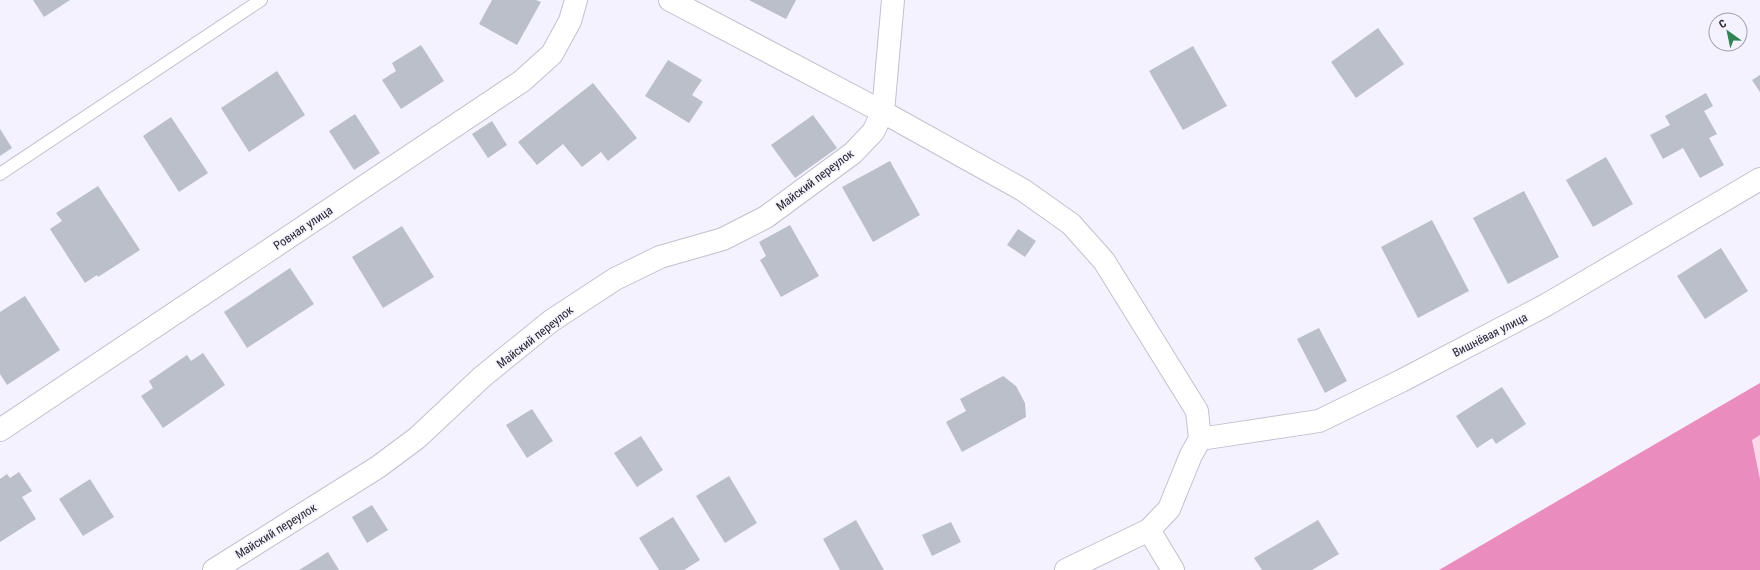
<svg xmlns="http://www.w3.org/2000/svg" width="1760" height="570" viewBox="0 0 1760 570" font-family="'Roboto Condensed',sans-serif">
<rect width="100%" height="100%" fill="#f4f2ff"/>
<polygon fill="#fcd7e9" points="1760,435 1760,479 1752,440"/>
<polygon fill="#eb8cbe" points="1760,383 1760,435 1752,440 1760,479 1760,570 1439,570"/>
<g fill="#babfca">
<polygon points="33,0 70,0 44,17"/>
<polygon points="492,0 536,0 541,2 517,45 479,24"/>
<polygon points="749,0 796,0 786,19"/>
<polygon points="1378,28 1404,64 1356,98 1331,62"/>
<polygon points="421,45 444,81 401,109 382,80 396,71 392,63"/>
<polygon points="1193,46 1227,106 1183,130 1149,71"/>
<polygon points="668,60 702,80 692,95 703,102 689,123 645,96"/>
<polygon points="277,71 305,115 249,152 221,108"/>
<polygon points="1760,75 1760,92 1752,80"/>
<polygon points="593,83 637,138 608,161 601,152 582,167 563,144 537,165 518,142"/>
<polygon points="1706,93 1713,106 1704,111 1717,134 1709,138 1724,165 1700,178 1683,148 1663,159 1650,135 1670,125 1665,116"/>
<polygon points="355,114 380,153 354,170 329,131"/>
<polygon points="813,115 837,148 795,178 771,145"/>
<polygon points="171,117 208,173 179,192 143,136"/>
<polygon points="492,121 507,145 488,158 472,134"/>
<polygon points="0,129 12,148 0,156"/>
<polygon points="1606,157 1633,204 1593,227 1566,180"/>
<polygon points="890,161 920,215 873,242 842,187"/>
<polygon points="98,186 140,250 98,277 97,275 85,283 50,229 62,221 56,213"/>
<polygon points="1524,191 1559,257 1508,284 1473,218"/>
<polygon points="1432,220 1469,291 1418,318 1381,247"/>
<polygon points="790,225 819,276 781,297 760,260 766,256 759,242"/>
<polygon points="402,226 434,277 383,308 352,257"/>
<polygon points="1018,229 1036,241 1025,257 1007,245"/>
<polygon points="1721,248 1748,291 1705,319 1677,276"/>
<polygon points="290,268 314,304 247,348 224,312"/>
<polygon points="25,296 60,350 7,385 0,374 0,312"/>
<polygon points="1319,328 1347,381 1325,393 1297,339"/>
<polygon points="203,353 225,385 163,428 141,396 153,388 149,381 187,355 191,361"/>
<polygon points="1003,376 1016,386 1025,403 1026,417 962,452 946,422 966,411 960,399"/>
<polygon points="1502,387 1526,424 1496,444 1492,438 1477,448 1456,416"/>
<polygon points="532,409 553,441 527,458 506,425"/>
<polygon points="641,436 663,470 637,487 614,453"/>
<polygon points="19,472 32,491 22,497 36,519 0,542 0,479 7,474 10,478"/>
<polygon points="729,476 757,523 725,543 696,496"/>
<polygon points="90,479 114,517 83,536 59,499"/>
<polygon points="372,505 388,530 367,543 352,517"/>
<polygon points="673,517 700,560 684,570 659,570 639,538"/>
<polygon points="856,520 884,570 840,570 823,539"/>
<polygon points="1318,520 1339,554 1312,570 1262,570 1254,558"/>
<polygon points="951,522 961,542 932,556 922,535"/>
<polygon points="328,552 339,570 299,570"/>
</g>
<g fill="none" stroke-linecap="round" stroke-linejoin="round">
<defs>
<polyline id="lane" points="0,174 261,0"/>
<g id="street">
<polyline points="670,0 883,112 1023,190 1071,224 1104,261 1197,411 1200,439 1191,455 1169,509 1149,530 1066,570"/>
<polyline points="0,430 522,81 552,54 570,21 576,0"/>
<polyline points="1200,439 1319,421 1401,381 1546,305 1760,179"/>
<polyline points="1149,530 1173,570"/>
<polyline points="214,570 378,467 417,438 482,377 551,321 615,279 660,257 723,239 766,217 853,153 873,132 883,112 893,0"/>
</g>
</defs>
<use href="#lane" stroke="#c2c0cc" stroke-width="14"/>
<use href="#street" stroke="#c2c0cc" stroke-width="24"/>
<use href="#lane" stroke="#fff" stroke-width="12"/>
<use href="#street" stroke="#fff" stroke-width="22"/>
</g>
<g text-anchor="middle" stroke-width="3" stroke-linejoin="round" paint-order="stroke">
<g font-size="12" fill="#27272b" stroke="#f4f2ff">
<text transform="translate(815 180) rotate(-37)" y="4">Майский переулок</text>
<text transform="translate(303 228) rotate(-34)" y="4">Ровная улица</text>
<text transform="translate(1490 335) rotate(-27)" y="4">Вишнёвая улица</text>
<text transform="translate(535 337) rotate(-38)" y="4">Майский переулок</text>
<text transform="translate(276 531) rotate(-32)" y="4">Майский переулок</text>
</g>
</g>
<g transform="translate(1728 32) rotate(327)"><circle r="19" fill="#f4f2ff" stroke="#a2a1aa"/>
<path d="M0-3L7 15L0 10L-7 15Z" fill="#318354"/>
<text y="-6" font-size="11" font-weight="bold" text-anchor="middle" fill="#27272b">С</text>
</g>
</svg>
